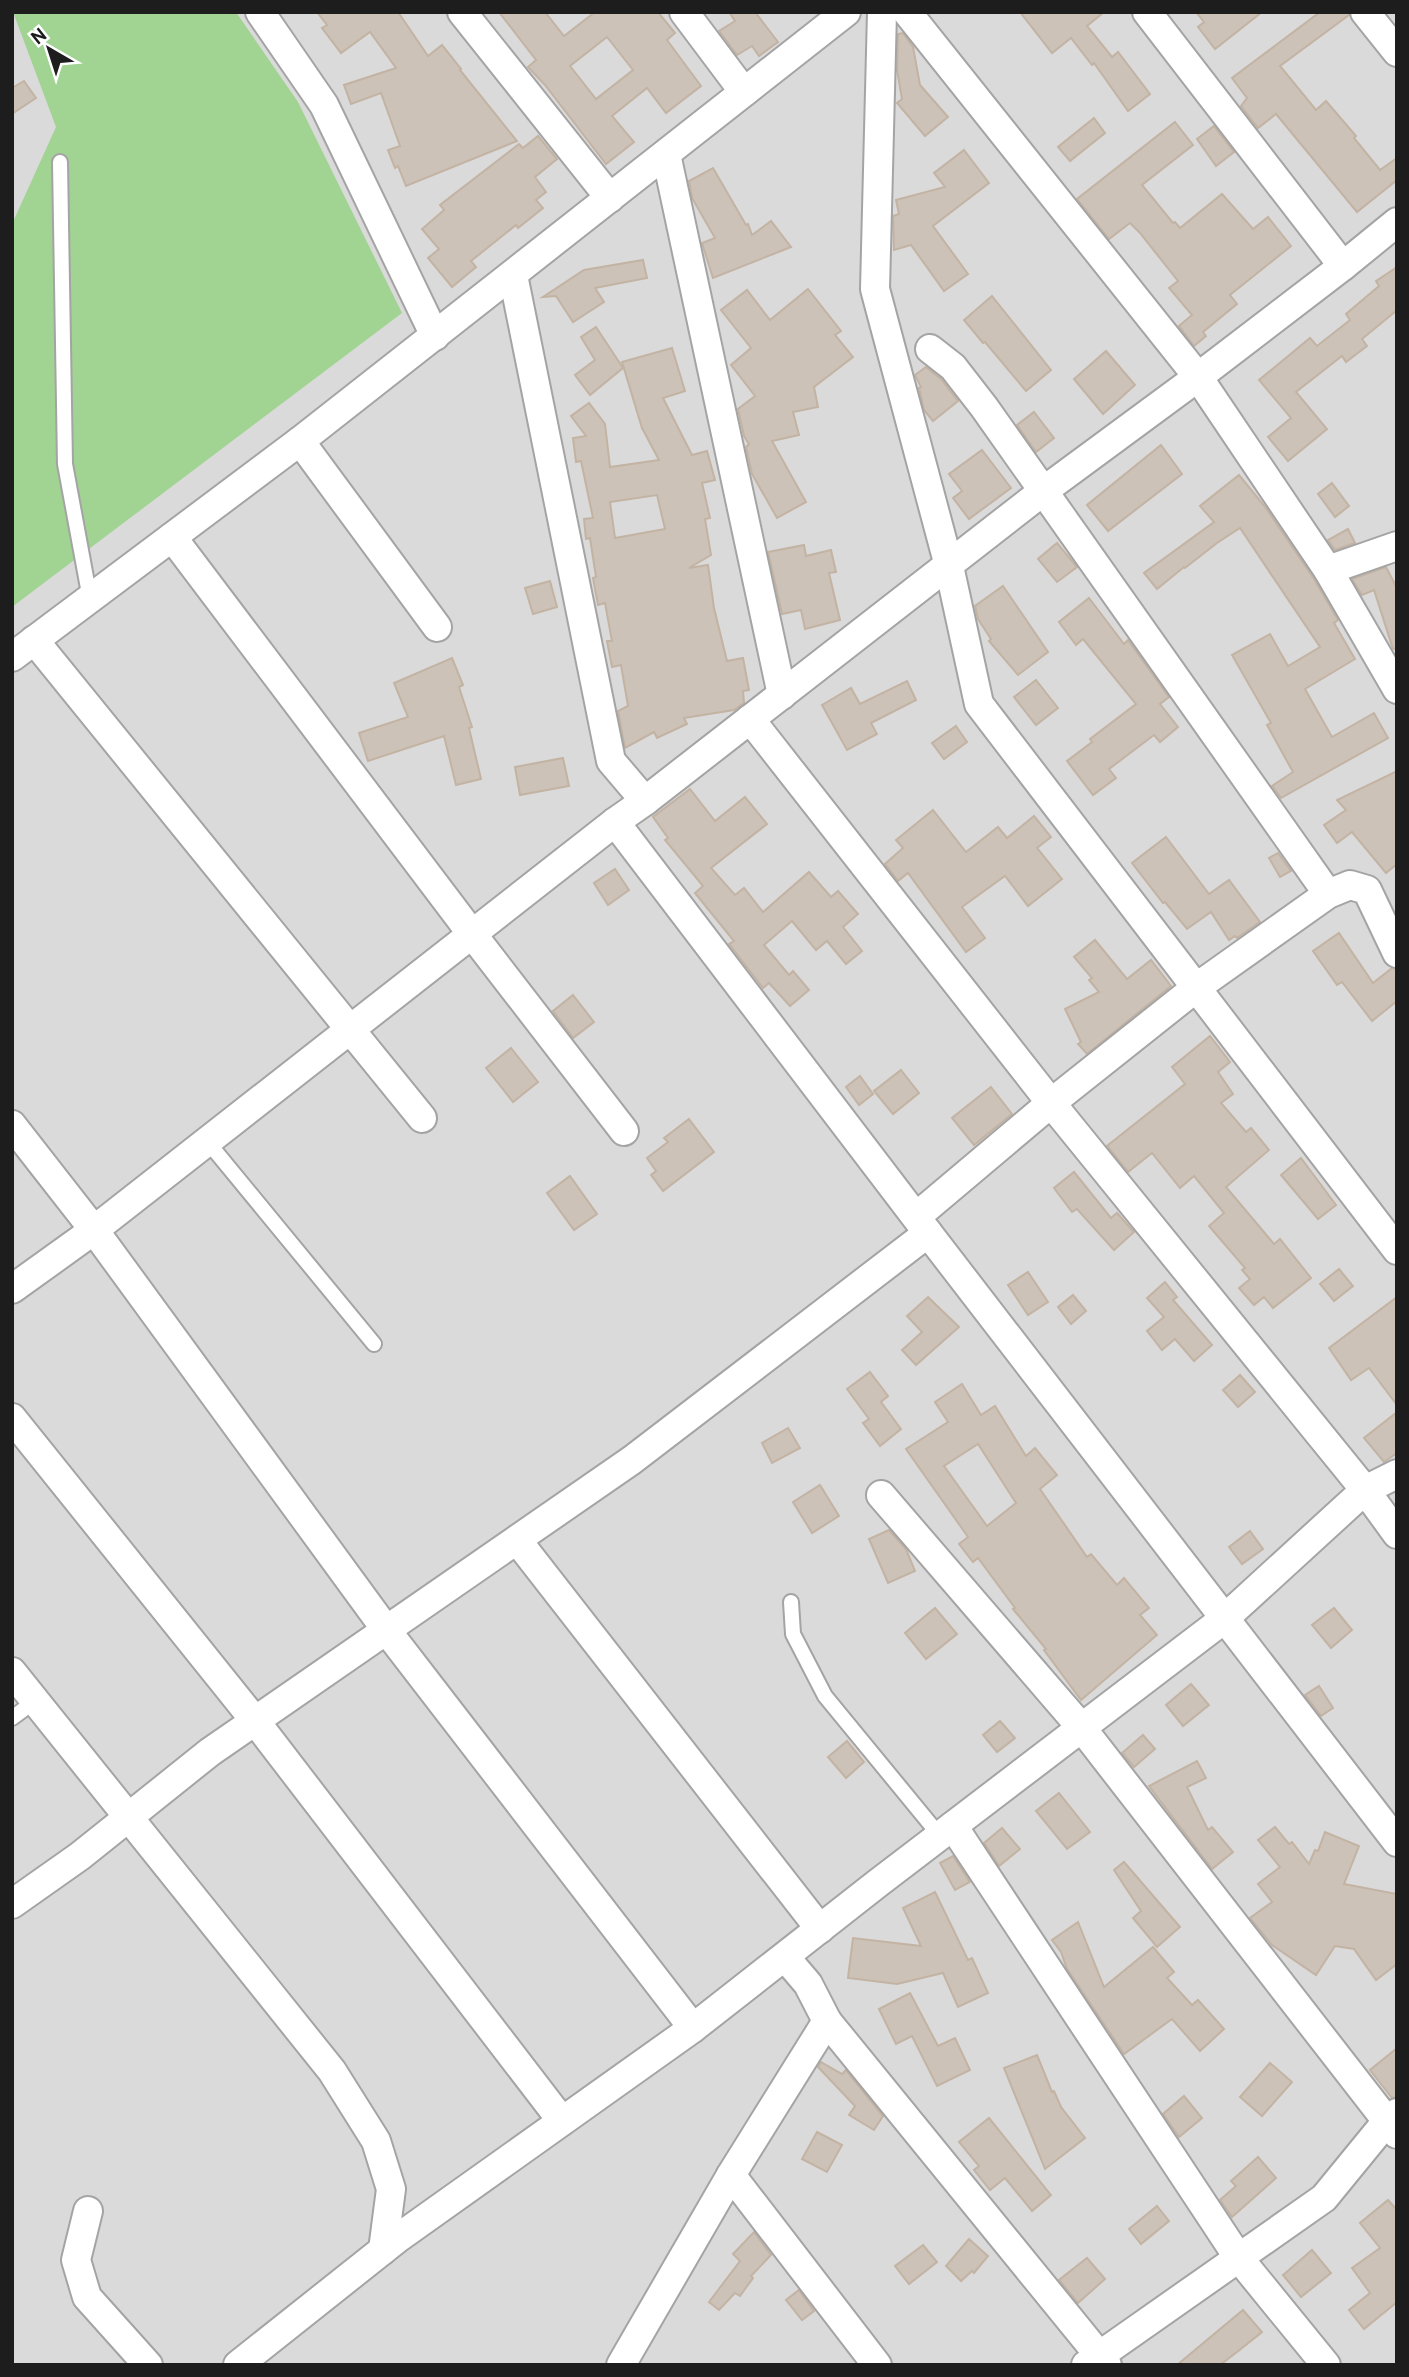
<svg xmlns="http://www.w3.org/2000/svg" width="1409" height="2377" viewBox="0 0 1409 2377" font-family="Overpass,sans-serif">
<rect width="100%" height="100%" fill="#f0ece2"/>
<rect fill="#dbdada" x="12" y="12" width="1385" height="2353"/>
<polygon fill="#a1d393" points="13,12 236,12 298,102 402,313 12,607 12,224 56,127"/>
<g fill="#ccc2b8" stroke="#c3b3a3" stroke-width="2" fill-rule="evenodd">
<polygon points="317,12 398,12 428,56 442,45 461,69 460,70 517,141 406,186 398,166 395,168 388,150 400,146 381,93 351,104 344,85 396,68 370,32 341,53 322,28 327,25"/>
<path d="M499,12H545L564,36L595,12H658L675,33L667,40L701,86L666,113L647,88L612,116L634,142L606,164L545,85L528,67L536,60ZM607,37L633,70L596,99L570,66Z"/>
<polygon points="729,12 755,12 778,42 759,56 752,46 737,55 719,31 735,21"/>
<polygon points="1020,12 1104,12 1087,26 1112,57 1118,52 1150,94 1128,111 1094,63 1092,65 1071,38 1052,53"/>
<polygon points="1196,12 1262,12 1215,49 1198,27 1204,22"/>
<polygon points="1320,12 1349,12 1349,15 1280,66 1316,110 1326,101 1356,136 1354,138 1380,170 1397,158 1397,180 1357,212 1276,114 1258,128 1241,106 1247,98 1232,78"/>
<polygon points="903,33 913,47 920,85 948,117 925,136 897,103 902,99 897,70 898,34"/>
<polygon points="24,81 36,98 12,114 12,88"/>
<polygon points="1094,118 1105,133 1070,161 1058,147"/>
<polygon points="1175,122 1193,145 1142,185 1173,223 1175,222 1180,228 1222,194 1253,229 1268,217 1291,246 1230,295 1237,304 1203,332 1206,336 1194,346 1179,326 1192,315 1169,288 1178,281 1140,233 1130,223 1109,239 1077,199"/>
<polygon points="1214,126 1234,152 1216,166 1197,139"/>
<polygon points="538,136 557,159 535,177 546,192 536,200 543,208 518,228 516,225 471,261 476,267 452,287 428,258 439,249 422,229 444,210 440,205 519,144 523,148"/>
<polygon points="964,150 989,183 933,226 968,274 944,291 911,245 894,250 893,216 899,214 896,200 945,187 934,173"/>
<polygon points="713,168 746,225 748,224 752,235 771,221 791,247 713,278 702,243 715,238 692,198 689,181"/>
<polygon points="643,260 647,278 595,288 604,302 573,322 556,296 543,297 584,270"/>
<polygon points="1397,267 1397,313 1396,311 1362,339 1367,346 1346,362 1342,356 1296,392 1327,429 1288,461 1268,437 1291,418 1259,380 1310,338 1317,346 1350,320 1346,314 1379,286 1376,281"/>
<polygon points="808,289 841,331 835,335 853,357 814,387 818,407 793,412 799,435 772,441 806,502 777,518 752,474 746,447 749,444 744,436 738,409 755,396 731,365 751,348 721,310 747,290 770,320"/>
<polygon points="992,296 1051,370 1026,391 985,342 983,343 964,320"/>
<polygon points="596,327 623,368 590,395 575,375 595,360 581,337"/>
<path d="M672,348L685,391L663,398L692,455L707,451L715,480L702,483L710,518L705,519L711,555L689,568L708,565L714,608L727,661L743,658L749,690L743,691L744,703L734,710L684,718L687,724L657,738L654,732L625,748L618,711L628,706L621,665L612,667L607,641H612L605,603L598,605L593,578L596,577L590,538L586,539L584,519L593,518L581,461L576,462L573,438L586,436L571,416L589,403L605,424L610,467L659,460L642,428L622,362ZM657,495L665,529L615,538L610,502Z"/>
<polygon points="1106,351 1135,385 1103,414 1074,379"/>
<polygon points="926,367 941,379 958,401 933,421 924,410 919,388 921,387 915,375"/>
<polygon points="1034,412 1054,438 1036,452 1017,425"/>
<polygon points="1161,445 1182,474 1108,531 1087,505"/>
<polygon points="982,450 1011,488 969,519 953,498 962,491 949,474"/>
<polygon points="1239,475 1266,508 1314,579 1338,620 1334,623 1355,659 1305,689 1332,737 1374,713 1388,738 1281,798 1272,786 1293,772 1267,725 1271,723 1232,655 1270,634 1288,666 1320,647 1240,528 1217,543 1185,568 1184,567 1157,589 1144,573 1214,522 1200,506"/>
<polygon points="1332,483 1349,506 1335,517 1318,494"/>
<polygon points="1348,529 1355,543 1335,550 1328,540"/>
<polygon points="1057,543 1077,567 1057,582 1038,559"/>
<polygon points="804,545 806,556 831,550 836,572 829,573 840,620 805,629 801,610 782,614 768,552"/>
<polygon points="1386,567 1397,588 1397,648 1393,649 1374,590 1362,595 1352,579"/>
<polygon points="550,581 557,607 533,614 525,588"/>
<polygon points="1003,586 1048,652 1018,675 989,641 991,639 978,619 975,606"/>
<polygon points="1089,598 1124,644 1128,640 1169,697 1160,704 1178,727 1160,742 1154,735 1109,769 1116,778 1093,795 1067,761 1092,742 1090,739 1136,704 1083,639 1076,645 1059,622"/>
<polygon points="452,658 463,685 459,687 472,727 469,728 481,779 456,785 444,736 368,761 359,733 408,717 394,683"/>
<polygon points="1036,680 1058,708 1036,725 1014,697"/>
<polygon points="907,681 916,700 871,723 877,734 847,750 822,705 851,688 860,704"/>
<polygon points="956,726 967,742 944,759 932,743"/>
<polygon points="563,758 569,786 520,795 515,767"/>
<polygon points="1397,771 1397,864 1386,873 1352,832 1337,843 1324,825 1346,810 1337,800"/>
<polygon points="690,789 715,821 745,797 767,824 711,868 735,895 744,888 763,912 809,872 831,897 838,891 858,914 843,927 862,951 846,964 827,941 816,950 792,921 764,945 789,975 793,971 809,990 790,1006 769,983 763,988 729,944 734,941 695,893 703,886 665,840 668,838 653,817"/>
<polygon points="933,810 966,852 998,827 1007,838 1034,816 1051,837 1037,848 1062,879 1028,906 1005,876 962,907 985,938 966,952 908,873 898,881 885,864 903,848 896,840"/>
<polygon points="1166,837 1209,894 1229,880 1260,922 1237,938 1235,936 1229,940 1211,912 1187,929 1165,902 1163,903 1132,863"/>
<polygon points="1278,853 1291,871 1280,877 1269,858"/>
<polygon points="615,869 629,890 608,905 594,883"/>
<polygon points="1339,933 1373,983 1392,968 1397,969 1397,1001 1372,1021 1342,982 1337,985 1313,951"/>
<polygon points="1095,940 1127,979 1151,960 1171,986 1087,1054 1078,1044 1081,1042 1065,1009 1099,992 1089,980 1092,978 1074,957"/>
<polygon points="573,995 594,1022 573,1038 553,1011"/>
<polygon points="1210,1036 1230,1062 1218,1072 1233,1094 1221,1103 1246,1132 1251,1128 1269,1150 1226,1187 1274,1244 1280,1239 1311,1278 1273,1308 1264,1297 1254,1305 1239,1288 1250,1279 1242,1270 1245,1268 1209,1226 1224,1213 1194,1176 1180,1188 1152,1153 1128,1172 1107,1146 1185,1084 1172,1067"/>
<polygon points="511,1048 538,1082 513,1102 486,1068"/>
<polygon points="901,1070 919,1093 893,1114 874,1091"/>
<polygon points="860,1076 873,1094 859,1105 846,1087"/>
<polygon points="991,1087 1012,1114 974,1145 952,1118"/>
<polygon points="689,1119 714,1152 663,1191 651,1175 656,1171 647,1158 668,1142 664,1138"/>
<polygon points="1301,1158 1336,1205 1318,1219 1281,1175"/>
<polygon points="1074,1172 1111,1218 1117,1213 1134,1232 1114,1250 1077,1209 1072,1212 1054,1188"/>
<polygon points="570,1176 597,1214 574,1230 547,1193"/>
<polygon points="1339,1269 1353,1286 1334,1301 1320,1284"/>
<polygon points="1028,1272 1048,1302 1028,1315 1008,1285"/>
<polygon points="1165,1282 1177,1297 1173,1300 1212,1345 1194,1361 1175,1339 1162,1350 1147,1331 1164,1317 1147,1298"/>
<polygon points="1073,1295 1086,1311 1071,1324 1058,1307"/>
<polygon points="928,1297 959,1327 916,1365 902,1350 922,1332 907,1316"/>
<polygon points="1397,1297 1397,1405 1369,1368 1351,1380 1329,1348"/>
<polygon points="870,1372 888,1396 881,1402 901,1429 880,1446 863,1423 869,1419 847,1389"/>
<polygon points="1240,1375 1255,1392 1238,1407 1223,1390"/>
<path d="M962,1384L981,1415L995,1406L1026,1456L1035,1448L1057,1475L1040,1489L1087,1557L1091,1554L1117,1585L1124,1578L1149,1608L1140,1615L1157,1635L1081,1700L1044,1650L1046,1649L1013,1609L1015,1608L978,1558L973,1562L959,1544L968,1537L906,1449L948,1422L935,1402ZM978,1444L1016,1503L987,1526L944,1466Z"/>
<polygon points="1397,1412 1397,1453 1384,1462 1364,1438"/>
<polygon points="788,1428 800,1448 772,1463 762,1443"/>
<polygon points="820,1485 839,1516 812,1533 793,1502"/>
<polygon points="889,1530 906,1549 915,1571 888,1583 869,1539"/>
<polygon points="1250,1531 1263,1549 1242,1564 1229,1547"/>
<polygon points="935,1608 957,1634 926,1659 905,1633"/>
<polygon points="1334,1608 1352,1630 1331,1648 1312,1625"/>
<polygon points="1191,1684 1209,1705 1183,1726 1166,1705"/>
<polygon points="1319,1686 1333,1708 1321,1716 1305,1695"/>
<polygon points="1000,1721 1015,1738 997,1752 983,1735"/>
<polygon points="1143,1735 1155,1749 1134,1767 1122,1753"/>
<polygon points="847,1741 864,1762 846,1778 828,1757"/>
<polygon points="1197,1761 1206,1778 1187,1787 1208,1830 1212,1827 1233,1852 1212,1869 1149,1786"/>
<polygon points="1059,1793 1090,1832 1067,1849 1036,1811"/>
<polygon points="1275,1827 1289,1844 1292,1842 1309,1864 1315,1850 1318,1851 1325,1832 1359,1846 1344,1884 1397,1894 1397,1964 1376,1980 1354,1949 1335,1946 1316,1975 1272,1945 1250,1918 1272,1902 1258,1884 1280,1867 1258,1840"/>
<polygon points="1002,1828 1020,1849 999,1866 984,1843"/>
<polygon points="953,1856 970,1882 955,1890 940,1863"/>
<polygon points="1124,1862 1180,1927 1157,1947 1133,1918 1141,1911 1114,1870"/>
<polygon points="935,1892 968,1960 972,1958 988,1993 958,2007 943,1973 897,1984 848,1978 853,1938 921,1946 903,1908"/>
<polygon points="1078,1922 1104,1987 1153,1947 1174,1972 1167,1978 1192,2005 1198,2000 1224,2029 1200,2051 1172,2019 1124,2054 1067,1969 1061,1952 1052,1940"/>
<polygon points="910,1993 938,2046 955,2038 970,2070 937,2086 912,2036 896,2044 879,2009"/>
<polygon points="1397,2048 1397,2097 1392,2098 1370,2070"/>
<polygon points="1037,2055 1052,2092 1054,2091 1061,2107 1085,2138 1045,2169 1004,2068"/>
<polygon points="821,2062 842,2074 846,2070 883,2116 874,2130 849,2115 855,2106 818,2067"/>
<polygon points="1270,2063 1292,2082 1262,2116 1240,2097"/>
<polygon points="1184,2096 1202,2118 1179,2137 1163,2114"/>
<polygon points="989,2118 1051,2195 1032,2211 1005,2178 990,2190 974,2170 979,2166 959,2142"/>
<polygon points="817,2132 842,2145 827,2172 802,2159"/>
<polygon points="1258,2157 1276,2178 1232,2217 1220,2200 1236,2186 1231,2181"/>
<polygon points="1388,2200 1397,2210 1397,2302 1364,2329 1349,2310 1370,2293 1352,2268 1380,2248 1360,2223"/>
<polygon points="1157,2206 1169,2221 1141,2244 1129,2229"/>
<polygon points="754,2232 771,2255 751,2276 753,2278 740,2296 735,2293 719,2310 709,2302 740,2261 733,2254"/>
<polygon points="969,2239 988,2256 974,2273 972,2271 961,2281 946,2266"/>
<polygon points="923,2245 937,2262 909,2284 895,2266"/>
<polygon points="1312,2250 1331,2273 1301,2297 1283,2275"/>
<polygon points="1087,2258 1105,2279 1078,2303 1059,2280"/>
<polygon points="799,2290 814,2311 802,2320 786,2300"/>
<polygon points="1243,2310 1262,2332 1237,2352 1220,2365 1177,2365"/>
</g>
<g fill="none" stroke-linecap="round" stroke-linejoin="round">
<defs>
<g id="lane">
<polyline points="60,162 65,464 90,599"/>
<polyline points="207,1141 374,1344"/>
<polyline points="791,1602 793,1634 825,1696 940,1836"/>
<polyline points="12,1718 35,1701"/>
</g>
<g id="street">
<polyline points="260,12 324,105 435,336"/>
<polyline points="462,12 610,198"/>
<polyline points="684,12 744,92"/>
<polyline points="882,12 875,289 949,566 979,704 1397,1250"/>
<polyline points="907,12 1198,377 1328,570 1397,689"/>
<polyline points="1147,12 1343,266"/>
<polyline points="1365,12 1397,52"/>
<polyline points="666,154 782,695"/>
<polyline points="513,275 611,761 645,801"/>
<polyline points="930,349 953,367 984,407 1328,894"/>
<polyline points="300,441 437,627"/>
<polyline points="172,537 472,934 624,1131"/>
<polyline points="1328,570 1397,546"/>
<polyline points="34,640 422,1118"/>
<polyline points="12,657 300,441 846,12"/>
<polyline points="750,719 1051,1103 1365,1490 1397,1534"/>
<polyline points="615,822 928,1233 1397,1842"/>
<polyline points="12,1125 94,1230 387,1631 693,2028"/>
<polyline points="917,1216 1051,1103 1197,987 1328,894 1350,885 1367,890 1397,953"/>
<polyline points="12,1289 94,1230 615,822 645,801 1042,492 1198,377 1343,266 1397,222"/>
<polyline points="12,1418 256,1722 562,2121"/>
<polyline points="881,1495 1081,1727 1397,2134"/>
<polyline points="517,1540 820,1929"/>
<polyline points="12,1672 332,2071 376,2141 391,2189 383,2250"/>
<polyline points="953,1826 1238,2257 1326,2365"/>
<polyline points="12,1904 80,1856 210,1752 632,1460 928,1233"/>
<polyline points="785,1957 808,1984 827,2021 1107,2365"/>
<polyline points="731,2175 877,2365"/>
<polyline points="88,2211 76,2260 87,2297 148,2365"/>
<polyline points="238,2365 398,2238 693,2028 878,1883 1224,1619 1365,1490 1397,1474"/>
<polyline points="621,2365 731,2175 827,2021"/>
<polyline points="1086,2365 1324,2198 1387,2121 1397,2113"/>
</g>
</defs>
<use href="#lane" stroke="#a4a4a4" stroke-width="18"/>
<use href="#street" stroke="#a4a4a4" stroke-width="32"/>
<use href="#lane" stroke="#fff" stroke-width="14"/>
<use href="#street" stroke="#fff" stroke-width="28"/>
</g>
<rect width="1409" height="2377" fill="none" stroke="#1d1d1d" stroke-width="28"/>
<g transform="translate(49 49) rotate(321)" stroke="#ffffff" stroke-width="5" paint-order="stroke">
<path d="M0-5L12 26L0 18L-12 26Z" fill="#1d1d1d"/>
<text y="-10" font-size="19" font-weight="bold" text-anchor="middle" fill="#1d1d1d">N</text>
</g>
</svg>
